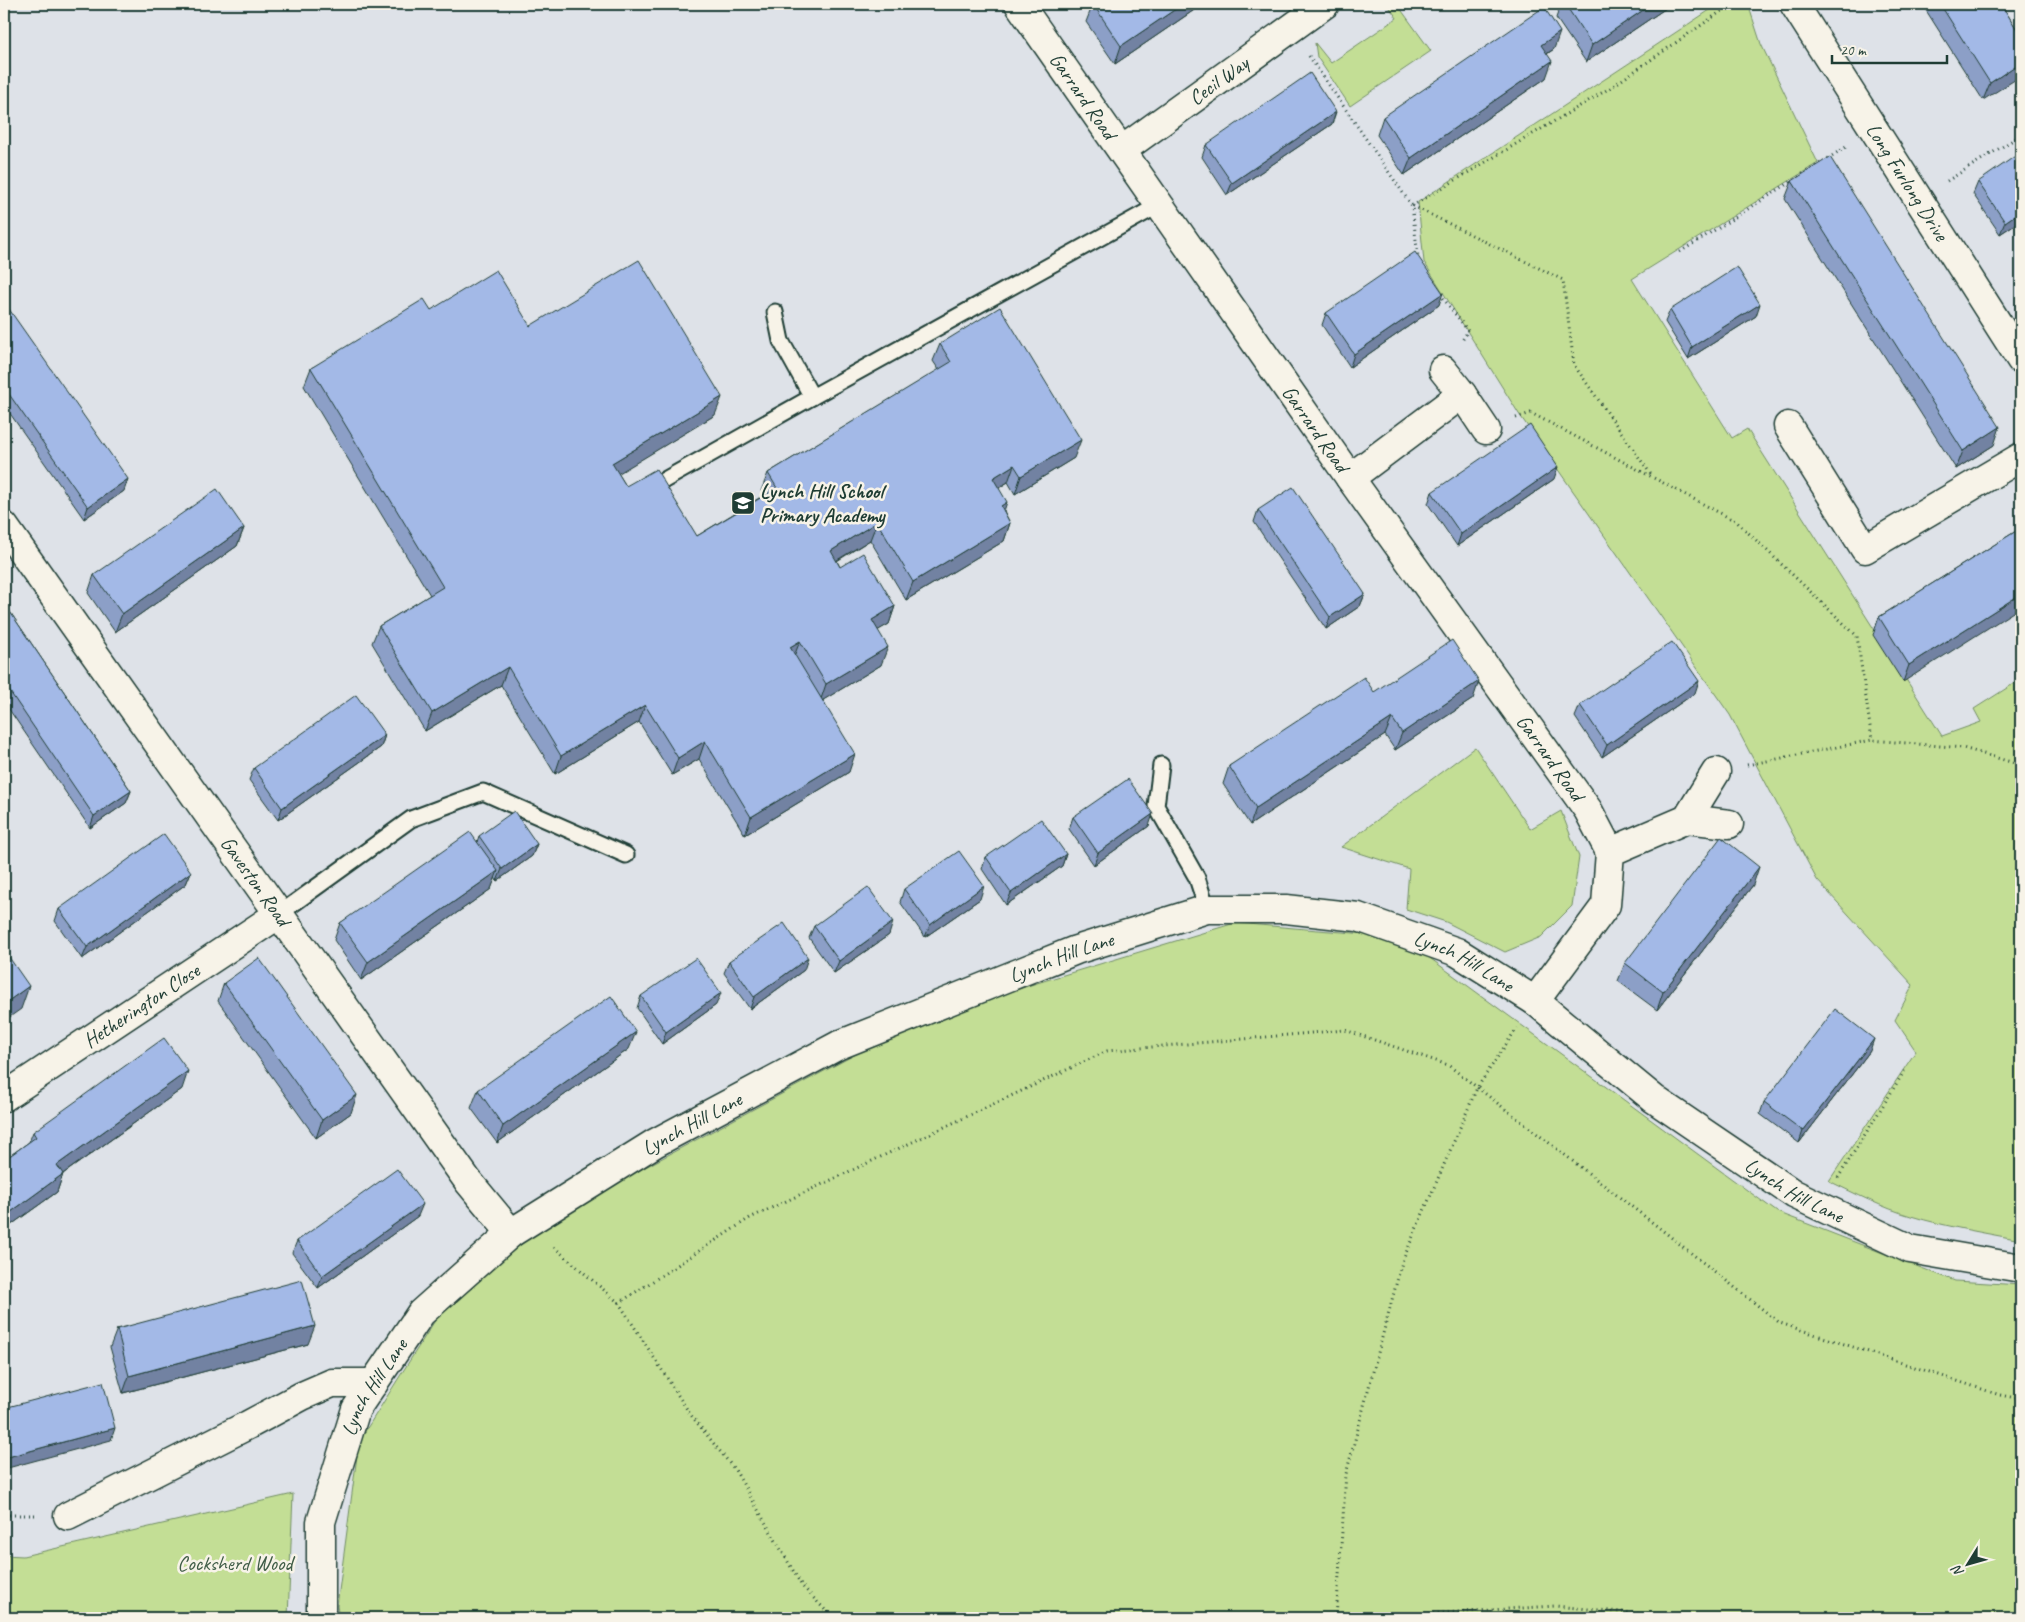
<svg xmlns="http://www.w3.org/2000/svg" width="2025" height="1622" viewBox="0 0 2025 1622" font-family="Caveat,sans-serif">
<rect width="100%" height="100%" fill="#dee2e8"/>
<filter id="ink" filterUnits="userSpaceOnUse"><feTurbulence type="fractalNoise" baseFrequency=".02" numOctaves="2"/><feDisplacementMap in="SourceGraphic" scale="10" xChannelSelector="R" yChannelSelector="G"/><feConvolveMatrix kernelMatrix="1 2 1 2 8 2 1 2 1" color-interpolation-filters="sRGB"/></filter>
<g filter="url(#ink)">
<g fill="#c3de95" stroke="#718e64">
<polygon points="1387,4 1397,4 1431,51 1350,106 1317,57 1315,43 1331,63 1397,18"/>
<path d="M1719,4H1748L1761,44L1818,163L1632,279L1732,438L1747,429L1942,736L1981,722L1974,709L2021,679V1240C1985,1233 1947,1227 1911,1216C1883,1208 1856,1194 1829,1181L1916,1051L1895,1020L1913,985L1817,880L1730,715L1519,414L1424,262L1418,202Z"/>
<polygon points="1475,747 1530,829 1561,811 1579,857 1572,906 1541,937 1505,952 1446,922 1406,909 1409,869 1341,847"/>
<polygon points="1235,923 1401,937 1777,1212 1955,1281 2021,1285 2021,1618 339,1618 337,1606 359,1441 441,1311 558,1214 925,1017"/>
<polygon points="293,1494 288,1618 4,1618 4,1555 23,1556"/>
</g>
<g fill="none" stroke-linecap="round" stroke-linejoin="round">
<defs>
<g id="service">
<polyline points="775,312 781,341 812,397"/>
<polyline points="652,487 812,397 1159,205"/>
<polyline points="1161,765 1156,806 1197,878 1207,909"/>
<polyline points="279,914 411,819 483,792 626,855"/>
</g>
<g id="minor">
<path id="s1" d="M1019,4L1350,478L1588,810L1610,852"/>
<path id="s2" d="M1122,150L1325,4"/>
<polyline points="1443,370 1462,394 1486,430"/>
<polyline points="1788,426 1865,549 2021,457"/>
<polyline points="1350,478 1462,394"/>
<path id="s3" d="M4,526L468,1181L511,1233"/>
<polyline points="1687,819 1729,824"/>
<polyline points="1535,1001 1606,905 1610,852 1687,819 1716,772"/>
<path id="s4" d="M4,1097L279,914"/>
<polyline points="68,1516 248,1425 302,1396 332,1383 374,1383"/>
<path id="s5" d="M321,1618V1522L356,1409L421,1313L511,1233L655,1143L839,1045L1076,950L1207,909H1286L1358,917L1457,952L1535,1001L1654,1099L1794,1194L1910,1249L2021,1268"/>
</g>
<g id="tertiary">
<path id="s6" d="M1794,4L2021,360"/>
</g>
</defs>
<use href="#service" stroke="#1f3d34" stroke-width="19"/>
<use href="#minor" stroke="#1f3d34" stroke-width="31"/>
<use href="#tertiary" stroke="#1f3d34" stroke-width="31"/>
<g stroke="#1f3d34" stroke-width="3" stroke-dasharray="1 4" stroke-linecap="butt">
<polyline points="1309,56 1412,206 1418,257"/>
<polyline points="1947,181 2021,135"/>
<polyline points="1412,206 1610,88 1732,4"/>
<polyline points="1413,206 1563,280 1574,365 1652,476"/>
<polyline points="1680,252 1846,147"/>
<polyline points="1440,294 1468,331 1461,342"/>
<polyline points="1516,418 1531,413 1737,522 1857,636 1872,740"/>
<polyline points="1747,765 1872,740 1963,748 2021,765"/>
<polyline points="1838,1178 1905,1070"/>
<polyline points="554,1247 619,1303 690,1414 735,1470 802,1586 833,1618"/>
<polyline points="619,1303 750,1218 1107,1051 1345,1030 1448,1065 1653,1223 1780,1323 2000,1395 2021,1399"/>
<polyline points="4,1515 36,1515"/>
<polyline points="1336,1618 1346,1474 1402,1262 1477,1088 1517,1028"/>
<polyline points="1363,1618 1555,1606 1688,1618"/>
</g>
<use href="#service" stroke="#f7f3e8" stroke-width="15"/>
<use href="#minor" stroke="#f7f3e8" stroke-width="28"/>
<use href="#tertiary" stroke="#f7f3e8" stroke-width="28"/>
</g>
<g fill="#8c9fc7" stroke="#1f3d34">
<polygon points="1093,4 1203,4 1115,64 1086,22"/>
<polygon points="1561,4 1672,4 1586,62 1556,18"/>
<polygon points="1922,4 2001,4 2021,36 1983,100"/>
<polygon points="1554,49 1547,54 1546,78 1404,175 1377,135 1383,117"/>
<polygon points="1332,124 1227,195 1202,157 1206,145"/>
<polygon points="1792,181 1994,445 1956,469 1785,199"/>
<polygon points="1978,182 2021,220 2000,234 1973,194"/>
<polygon points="4,302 124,491 84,519 4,405"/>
<polygon points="1439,305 1350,367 1322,325 1326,313"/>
<polygon points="431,310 530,326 715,415 618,473 626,486 697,536 764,495 761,491 768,473 939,370 933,361 940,344 1074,458 1015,494 1008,482 999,488 1004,511 1010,523 1004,541 906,600 870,540 837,561 840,567 895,606 889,624 878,630 881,665 823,700 849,772 745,835 699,759 672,775 639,722 555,774 501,685 425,731 372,643 379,626 430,595 304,386 311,368"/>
<polygon points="1670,310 1756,316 1688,359 1665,322"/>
<polygon points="1554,479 1457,546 1428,504 1432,492"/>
<polygon points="1258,510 1365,594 1360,606 1326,629 1254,522"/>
<polygon points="244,528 237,546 115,632 88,593 94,575"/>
<polygon points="2021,528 1903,682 1873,635 1879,617"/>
<polygon points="4,603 131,791 126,803 90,828 4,702"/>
<polygon points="1374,692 1473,699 1395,750 1385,735 1250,825 1223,784 1229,766"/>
<polygon points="1695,693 1602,757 1575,717 1580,705"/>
<polygon points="385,735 381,747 278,820 249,780 254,768"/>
<polygon points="1073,817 1149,826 1094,865 1069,829"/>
<polygon points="479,836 537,844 532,856 497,881 495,878 491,889 361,980 334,940 340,923 477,842"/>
<polygon points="1066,854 1062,866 1006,905 982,869 986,857"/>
<polygon points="191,872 186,884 82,959 55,921 59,909"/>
<polygon points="1753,885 1657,1010 1618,981 1625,963"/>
<polygon points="904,889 980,899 925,937 900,902"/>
<polygon points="814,926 889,935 834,973 809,938"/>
<polygon points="729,961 804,970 750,1009 724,973"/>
<polygon points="224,983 351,1113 316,1138 218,1001"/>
<polygon points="641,996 716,1005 662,1044 637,1008"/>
<polygon points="629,1049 497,1143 471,1108 478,1090"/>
<polygon points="1870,1051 1799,1143 1760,1114 1764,1102"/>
<polygon points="182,1089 63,1174 57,1192 4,1230 4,1160 29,1142 33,1132"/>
<polygon points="418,1216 318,1288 292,1253 297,1241"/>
<polygon points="117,1329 308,1344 123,1393 110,1347"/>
</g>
<g fill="#7282a2" stroke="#1f3d34">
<polygon points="1183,4 1203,4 1115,64 1121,46"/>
<polygon points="1652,4 1672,4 1586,62 1592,45"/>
<polygon points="1560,32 1554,49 1534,62 1541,45"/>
<polygon points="1552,61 1546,78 1404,175 1411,158"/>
<polygon points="2021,62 2021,76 1983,100 1990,83"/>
<polygon points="1336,112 1332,124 1227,195 1232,183"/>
<polygon points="2021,211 2021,220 2000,234 2005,222"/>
<polygon points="1443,293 1439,305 1350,367 1354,354"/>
<polygon points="1760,304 1756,316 1688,359 1692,347"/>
<polygon points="722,397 715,415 606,481 612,463"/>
<polygon points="2000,427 1994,445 1956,469 1963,451"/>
<polygon points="1081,440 1074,458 1015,494 1021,476"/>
<polygon points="1014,465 1008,482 986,495 993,478"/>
<polygon points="1558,467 1554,479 1457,546 1461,534"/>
<polygon points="128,479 124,491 84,519 88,507"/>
<polygon points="1007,502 1001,520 1001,506"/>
<polygon points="877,522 870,540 824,568 831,551"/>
<polygon points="1010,523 1004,541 906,600 913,582"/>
<polygon points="244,528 237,546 115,632 122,614"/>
<polygon points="1365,594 1360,606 1326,629 1330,617"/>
<polygon points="2021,594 2021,607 1903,682 1909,665"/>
<polygon points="895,606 889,624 865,638 872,620"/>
<polygon points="800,641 793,659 790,647"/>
<polygon points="888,647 881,665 820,702 826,684"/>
<polygon points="508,667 501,685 425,731 432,713"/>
<polygon points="1479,681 1473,699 1395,750 1402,733"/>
<polygon points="1699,681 1695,693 1602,757 1607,745"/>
<polygon points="645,705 639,722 555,774 561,756"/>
<polygon points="1392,718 1385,735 1250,825 1256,808"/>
<polygon points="385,735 381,747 278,820 282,808"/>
<polygon points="705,741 699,759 672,775 678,758"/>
<polygon points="855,754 849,772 745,835 751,817"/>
<polygon points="131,791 126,803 90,828 94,816"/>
<polygon points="1153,814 1149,826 1094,865 1098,853"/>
<polygon points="537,844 532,856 497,881 502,869"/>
<polygon points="1066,854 1062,866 1006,905 1011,893"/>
<polygon points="1759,867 1753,885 1657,1010 1663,992"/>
<polygon points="498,871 491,889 361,980 368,962"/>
<polygon points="191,872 186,884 82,959 87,947"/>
<polygon points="984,886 980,899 925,937 930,925"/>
<polygon points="893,922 889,935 834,973 839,961"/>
<polygon points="808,958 804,970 750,1009 754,997"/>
<polygon points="29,986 21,1009 4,1021 4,1004"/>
<polygon points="721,993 716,1005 662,1044 666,1032"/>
<polygon points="636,1032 629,1049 497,1143 503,1126"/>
<polygon points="1874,1039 1870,1051 1799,1143 1803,1131"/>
<polygon points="188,1071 182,1089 50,1183 57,1165"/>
<polygon points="357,1095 351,1113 316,1138 322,1120"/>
<polygon points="63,1174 57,1192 4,1230 4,1217"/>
<polygon points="423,1204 418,1216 318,1288 322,1276"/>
<polygon points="315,1326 308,1344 123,1393 129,1376"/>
<polygon points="115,1428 111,1440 4,1469 4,1458"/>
</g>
<g fill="#a3b9e7" stroke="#1f3d34">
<polygon points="1093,4 1183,4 1121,46"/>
<polygon points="1565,4 1652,4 1592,45"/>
<polygon points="1940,4 2001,4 2021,36 2021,62 1990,83"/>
<polygon points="1544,7 1560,32 1541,45 1552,61 1411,158 1383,117"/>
<polygon points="1310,73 1336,112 1232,183 1206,145"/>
<polygon points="2021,152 2021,211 2005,222 1978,182"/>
<polygon points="1830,157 2000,427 1963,451 1792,181"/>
<polygon points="1415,252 1443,293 1354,354 1326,313"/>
<polygon points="639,260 722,397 612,463 626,486 656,469 697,536 777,488 768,473 951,362 940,344 1000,307 1081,440 1021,476 1014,465 993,478 1007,502 1001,506 1010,523 913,582 877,522 831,551 840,567 863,553 895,606 872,620 888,647 826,684 800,641 790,647 855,754 751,817 705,741 678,758 645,705 561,756 508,667 432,713 379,626 443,587 311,368 424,299 431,310 496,270 530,326"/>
<polygon points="1737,267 1760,304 1692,347 1670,310"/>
<polygon points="4,302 128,479 88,507 4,387"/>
<polygon points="1530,425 1558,467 1461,534 1432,492"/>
<polygon points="1293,487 1365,594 1330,617 1258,510"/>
<polygon points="217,489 244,528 122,614 94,575"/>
<polygon points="2021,528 2021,594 1909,665 1879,617"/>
<polygon points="4,603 131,791 94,816 4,683"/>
<polygon points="1452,640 1479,681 1402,733 1392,718 1256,808 1229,766 1364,677 1374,692"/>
<polygon points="1672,642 1699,681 1607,745 1580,705"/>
<polygon points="356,695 385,735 282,808 254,768"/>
<polygon points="1128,779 1153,814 1098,853 1073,817"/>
<polygon points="514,811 537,844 502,869 479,836"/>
<polygon points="1041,819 1066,854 1011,893 986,857"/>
<polygon points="470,832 498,871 368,962 340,923"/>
<polygon points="164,834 191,872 87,947 59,909"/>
<polygon points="1721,837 1759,867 1663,992 1625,963"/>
<polygon points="959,851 984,886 930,925 904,889"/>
<polygon points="868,887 893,922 839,961 814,926"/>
<polygon points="784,923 808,958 754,997 729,961"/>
<polygon points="4,950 29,986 4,1004"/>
<polygon points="259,958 357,1095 322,1120 224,983"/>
<polygon points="696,958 721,993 666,1032 641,996"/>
<polygon points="611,996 636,1032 503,1126 478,1090"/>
<polygon points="1835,1009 1874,1039 1803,1131 1764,1102"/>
<polygon points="164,1038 188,1071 57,1165 63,1174 4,1217 4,1160 36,1137 33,1132"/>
<polygon points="397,1169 423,1204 322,1276 297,1241"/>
<polygon points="302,1280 315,1326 129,1376 117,1329"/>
<polygon points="103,1382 115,1428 4,1458 4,1408"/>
</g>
</g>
<defs>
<symbol id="school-square" viewBox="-11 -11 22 22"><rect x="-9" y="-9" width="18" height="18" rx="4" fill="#1f3d34" stroke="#f7f3e8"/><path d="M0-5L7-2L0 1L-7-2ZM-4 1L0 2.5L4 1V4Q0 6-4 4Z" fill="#fff"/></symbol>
</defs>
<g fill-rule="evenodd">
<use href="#school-square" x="729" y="489" width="28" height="28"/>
</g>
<g text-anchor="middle" stroke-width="5" stroke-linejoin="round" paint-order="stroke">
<g font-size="21" fill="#1f3d34" stroke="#f7f3e8">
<text dy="7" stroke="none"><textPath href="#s2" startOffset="119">Cecil Way</textPath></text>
<text dy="7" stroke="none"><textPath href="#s1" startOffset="112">Garrard Road</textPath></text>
<text dy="7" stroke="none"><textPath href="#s6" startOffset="211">Long Furlong Drive</textPath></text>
<text dy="7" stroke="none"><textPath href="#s1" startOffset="518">Garrard Road</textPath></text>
<text dy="7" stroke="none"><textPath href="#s1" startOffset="922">Garrard Road</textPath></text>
<text dy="7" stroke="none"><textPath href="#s3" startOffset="435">Gaveston Road</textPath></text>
<text dy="7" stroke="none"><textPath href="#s5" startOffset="1068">Lynch Hill Lane</textPath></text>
<text dy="7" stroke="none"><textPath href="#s5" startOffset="1488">Lynch Hill Lane</textPath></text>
<text dy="7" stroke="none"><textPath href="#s4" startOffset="165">Hetherington Close</textPath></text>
<text dy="7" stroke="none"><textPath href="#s5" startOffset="662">Lynch Hill Lane</textPath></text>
<text dy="7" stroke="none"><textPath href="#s5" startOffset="1892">Lynch Hill Lane</textPath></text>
<text dy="7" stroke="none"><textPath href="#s5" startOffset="242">Lynch Hill Lane</textPath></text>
</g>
<g font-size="21" font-weight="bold" fill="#1f3d34" stroke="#f7f3e8" text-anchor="start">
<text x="760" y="498">Lynch Hill School<tspan x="760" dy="24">Primary Academy</tspan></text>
</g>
<g font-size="21" fill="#405d47" stroke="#f7f3e8">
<text x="235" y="1570">Cocksherd Wood</text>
</g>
</g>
<rect width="2025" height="1622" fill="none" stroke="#f7f3e8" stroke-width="20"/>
<rect x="10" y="10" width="2005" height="1602" fill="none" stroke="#1f3d34" stroke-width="2" filter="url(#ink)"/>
<g transform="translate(1968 1564) rotate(233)" stroke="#f7f3e8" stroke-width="4" paint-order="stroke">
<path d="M0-4L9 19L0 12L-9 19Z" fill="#1f3d34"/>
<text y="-8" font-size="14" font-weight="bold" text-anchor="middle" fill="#1f3d34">N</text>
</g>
<path d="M1832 55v8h115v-8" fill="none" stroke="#1f3d34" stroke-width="2.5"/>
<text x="1840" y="55" font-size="15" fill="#1f3d34" stroke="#f7f3e8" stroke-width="4" paint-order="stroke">20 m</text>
</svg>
